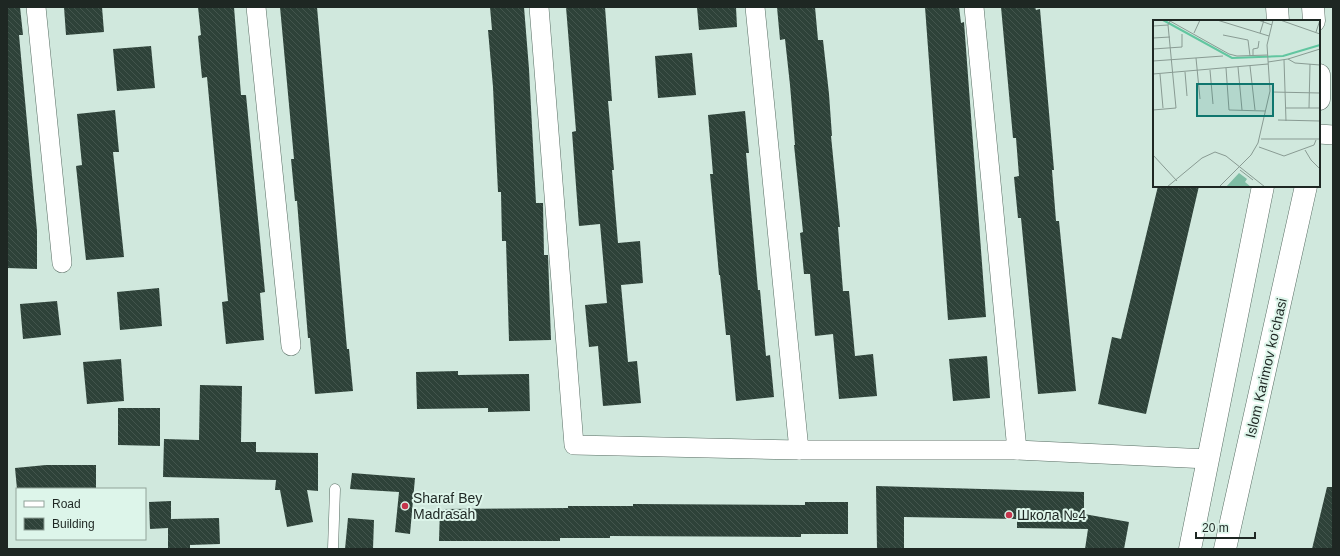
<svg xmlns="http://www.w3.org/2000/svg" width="1340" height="556" viewBox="0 0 1340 556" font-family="Helvetica,sans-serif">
<defs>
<pattern id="building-back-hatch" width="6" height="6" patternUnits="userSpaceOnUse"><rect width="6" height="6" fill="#2e4239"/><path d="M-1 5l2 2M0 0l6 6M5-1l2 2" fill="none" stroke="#43554d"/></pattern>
</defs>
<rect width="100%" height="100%" fill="#d0e8dd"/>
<g fill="url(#building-back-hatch)">
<polygon points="7,7 20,7 23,35 19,35 37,231 37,269 7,268"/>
<polygon points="64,7 102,7 104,32 66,35"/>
<polygon points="198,7 234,7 241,95 246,95 261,250 265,292 260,293 264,340 226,344 222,302 228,301 207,77 202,78 198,36 201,35"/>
<polygon points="280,7 317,7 347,349 349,349 353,391 315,394 310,338 308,338 297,201 295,201 291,159 294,159"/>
<polygon points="490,7 524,7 529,69 536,203 543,203 544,255 548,255 551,340 509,341 506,241 502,241 501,192 498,192 493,87 488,30 492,30"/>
<polygon points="566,7 605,7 612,101 608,101 614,170 612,170 618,243 640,241 643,283 621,285 628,362 637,361 641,403 603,406 598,346 589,347 585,305 607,303 600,224 579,226 572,132 576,131"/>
<polygon points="697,7 736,7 737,27 699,30"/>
<polygon points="777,7 815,7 818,40 823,40 829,94 832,136 831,136 840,227 838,227 843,291 849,291 855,356 873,354 877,396 839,399 833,334 815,336 810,274 804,274 800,233 803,232 794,145 795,145 790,85 785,39 780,40"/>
<polygon points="925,7 959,7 961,23 964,22 986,317 948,320"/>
<polygon points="1001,7 1035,7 1036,10 1040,9 1054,170 1052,170 1056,221 1059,221 1076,391 1038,394 1021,218 1018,218 1014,177 1019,176 1016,138 1013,138"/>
<polygon points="151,46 155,88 117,91 113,49"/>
<polygon points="692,53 696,95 658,98 655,56"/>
<polygon points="115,110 119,152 113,152 124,257 86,260 76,166 82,165 77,114"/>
<polygon points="745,111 749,153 746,153 758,290 760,290 766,356 770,355 774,397 736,401 730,335 726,335 720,275 719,275 710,174 713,174 708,115"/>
<polygon points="1158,186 1199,186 1146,414 1098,404 1112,337 1121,339"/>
<polygon points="159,288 162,326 120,330 117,292"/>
<polygon points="57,301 61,335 23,339 20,304"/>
<polygon points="987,356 990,398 953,401 949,359"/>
<polygon points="121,359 124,401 87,404 83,362"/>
<polygon points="458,371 458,375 529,374 530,411 488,412 488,408 417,409 416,372"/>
<polygon points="200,385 242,386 241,442 256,442 256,452 318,453 318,491 307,490 313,522 287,527 280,490 275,490 276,480 163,477 164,439 199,440"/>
<polygon points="118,408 160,408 160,446 118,445"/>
<polygon points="46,465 96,465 96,489 17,489 15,468"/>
<polygon points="352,473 415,478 410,534 395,532 399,492 350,489"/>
<polygon points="876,486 1084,492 1084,514 1129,522 1124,549 1085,549 1088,529 1017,528 1017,519 904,517 904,549 877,549"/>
<polygon points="1327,487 1333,487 1333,549 1312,549"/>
<polygon points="171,501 171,519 219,518 220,544 190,545 190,549 168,549 168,528 150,529 149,502"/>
<polygon points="805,502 848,502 848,534 801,534 801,537 610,536 610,538 560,538 560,541 439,541 440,509 568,508 568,506 633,506 633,504 805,505"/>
<polygon points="348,518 374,520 373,549 345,549"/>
</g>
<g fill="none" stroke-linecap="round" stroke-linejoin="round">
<defs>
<polyline id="service" points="333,549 335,489"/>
<g id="minor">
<polyline points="36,7 62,263"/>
<polyline points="256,7 291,346"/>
<polyline points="539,7 574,445 799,450 1017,450 1208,459"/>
<polyline points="755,7 799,450"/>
<polyline points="974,7 1017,450"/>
<polyline points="1319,134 1333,135"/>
</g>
<g id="primary">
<polyline points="1277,7 1278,21"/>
<polyline points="1313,7 1314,21"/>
<polyline points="1319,75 1319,99"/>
<polyline points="1190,549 1263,186"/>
<polyline points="1225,549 1306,186"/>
</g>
</defs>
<use href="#service" stroke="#586d63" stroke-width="11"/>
<use href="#minor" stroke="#586d63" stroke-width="20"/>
<use href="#primary" stroke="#586d63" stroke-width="23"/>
<use href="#service" stroke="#fff" stroke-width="10"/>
<use href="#minor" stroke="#fff" stroke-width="19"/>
<use href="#primary" stroke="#fff" stroke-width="22"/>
</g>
<g fill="#c5354c" stroke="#ddf5ea" stroke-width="1.5">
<circle cx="405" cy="506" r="4"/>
<circle cx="1009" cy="515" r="4"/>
</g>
<g text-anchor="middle" stroke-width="4" stroke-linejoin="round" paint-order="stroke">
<g font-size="14" fill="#1e2723" stroke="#ddf5ea">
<text transform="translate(1266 368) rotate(-77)" y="5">Islom Karimov ko‘chasi</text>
</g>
<g font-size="14" fill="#1e2723" stroke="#ddf5ea" text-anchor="start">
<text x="413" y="503">Sharaf Bey<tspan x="413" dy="16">Madrasah</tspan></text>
<text x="1017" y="520">Школа №4</text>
</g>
</g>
<g transform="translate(1153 20)">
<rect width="167" height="167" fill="#d0e8dd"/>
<path d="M86,153L94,159L92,162L98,167H73Z" fill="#7fbda4"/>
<path fill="none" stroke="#61c6a0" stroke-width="2" d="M10,0L79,38L130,36L167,25"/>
<path fill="none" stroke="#899b93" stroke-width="1" d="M64,0L116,16M105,0L119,5M127,0L167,14M17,1L76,34L84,36L115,35M0,6L15,5M163,12L167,0M41,13L47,0M107,13L111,0M70,15L95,20L97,36M0,18L17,17M0,29L29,27V14M100,36V29L105,28L106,21M43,38L47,79M135,39L142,43L167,45M131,40L133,101M0,41L70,36M115,42L135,39L167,29M97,46L102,90M85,47L89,90M73,48L76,90L112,91M57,50L60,84M32,52L34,76M0,54L115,44M7,54L10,88M119,72L167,73M133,88H167M156,88L157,44M0,90L23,88L15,5L17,1M125,100L167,101M108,119H167M106,127L131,136L161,125L163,120M152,130L158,140L167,149M0,135L24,161M87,150L100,160M14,167L49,138L62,132L73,136L112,167M66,167L98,135L105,123L117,71L114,25L120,0"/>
<path fill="#0f766e" fill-opacity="0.15" stroke="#0f766e" stroke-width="2" d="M44,64H120V96H44Z"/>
<rect width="167" height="167" fill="none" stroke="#1e2723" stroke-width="2"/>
</g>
<rect width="1340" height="556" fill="none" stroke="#1e2723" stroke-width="16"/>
<rect x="16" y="488" width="130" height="52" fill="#ddf5ea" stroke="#91a39a"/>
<rect x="24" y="501" width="20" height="6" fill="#ffffff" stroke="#91a39a"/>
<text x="52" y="508" font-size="12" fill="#1e2723">Road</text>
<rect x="24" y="518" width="20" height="12" fill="url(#building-back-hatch)" stroke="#91a39a"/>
<text x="52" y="528" font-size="12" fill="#1e2723">Building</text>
<path d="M1196 532v6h59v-6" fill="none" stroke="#1e2723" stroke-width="2"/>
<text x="1202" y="532" font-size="12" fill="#1e2723" stroke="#ddf5ea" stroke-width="3" paint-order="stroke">20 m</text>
</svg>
